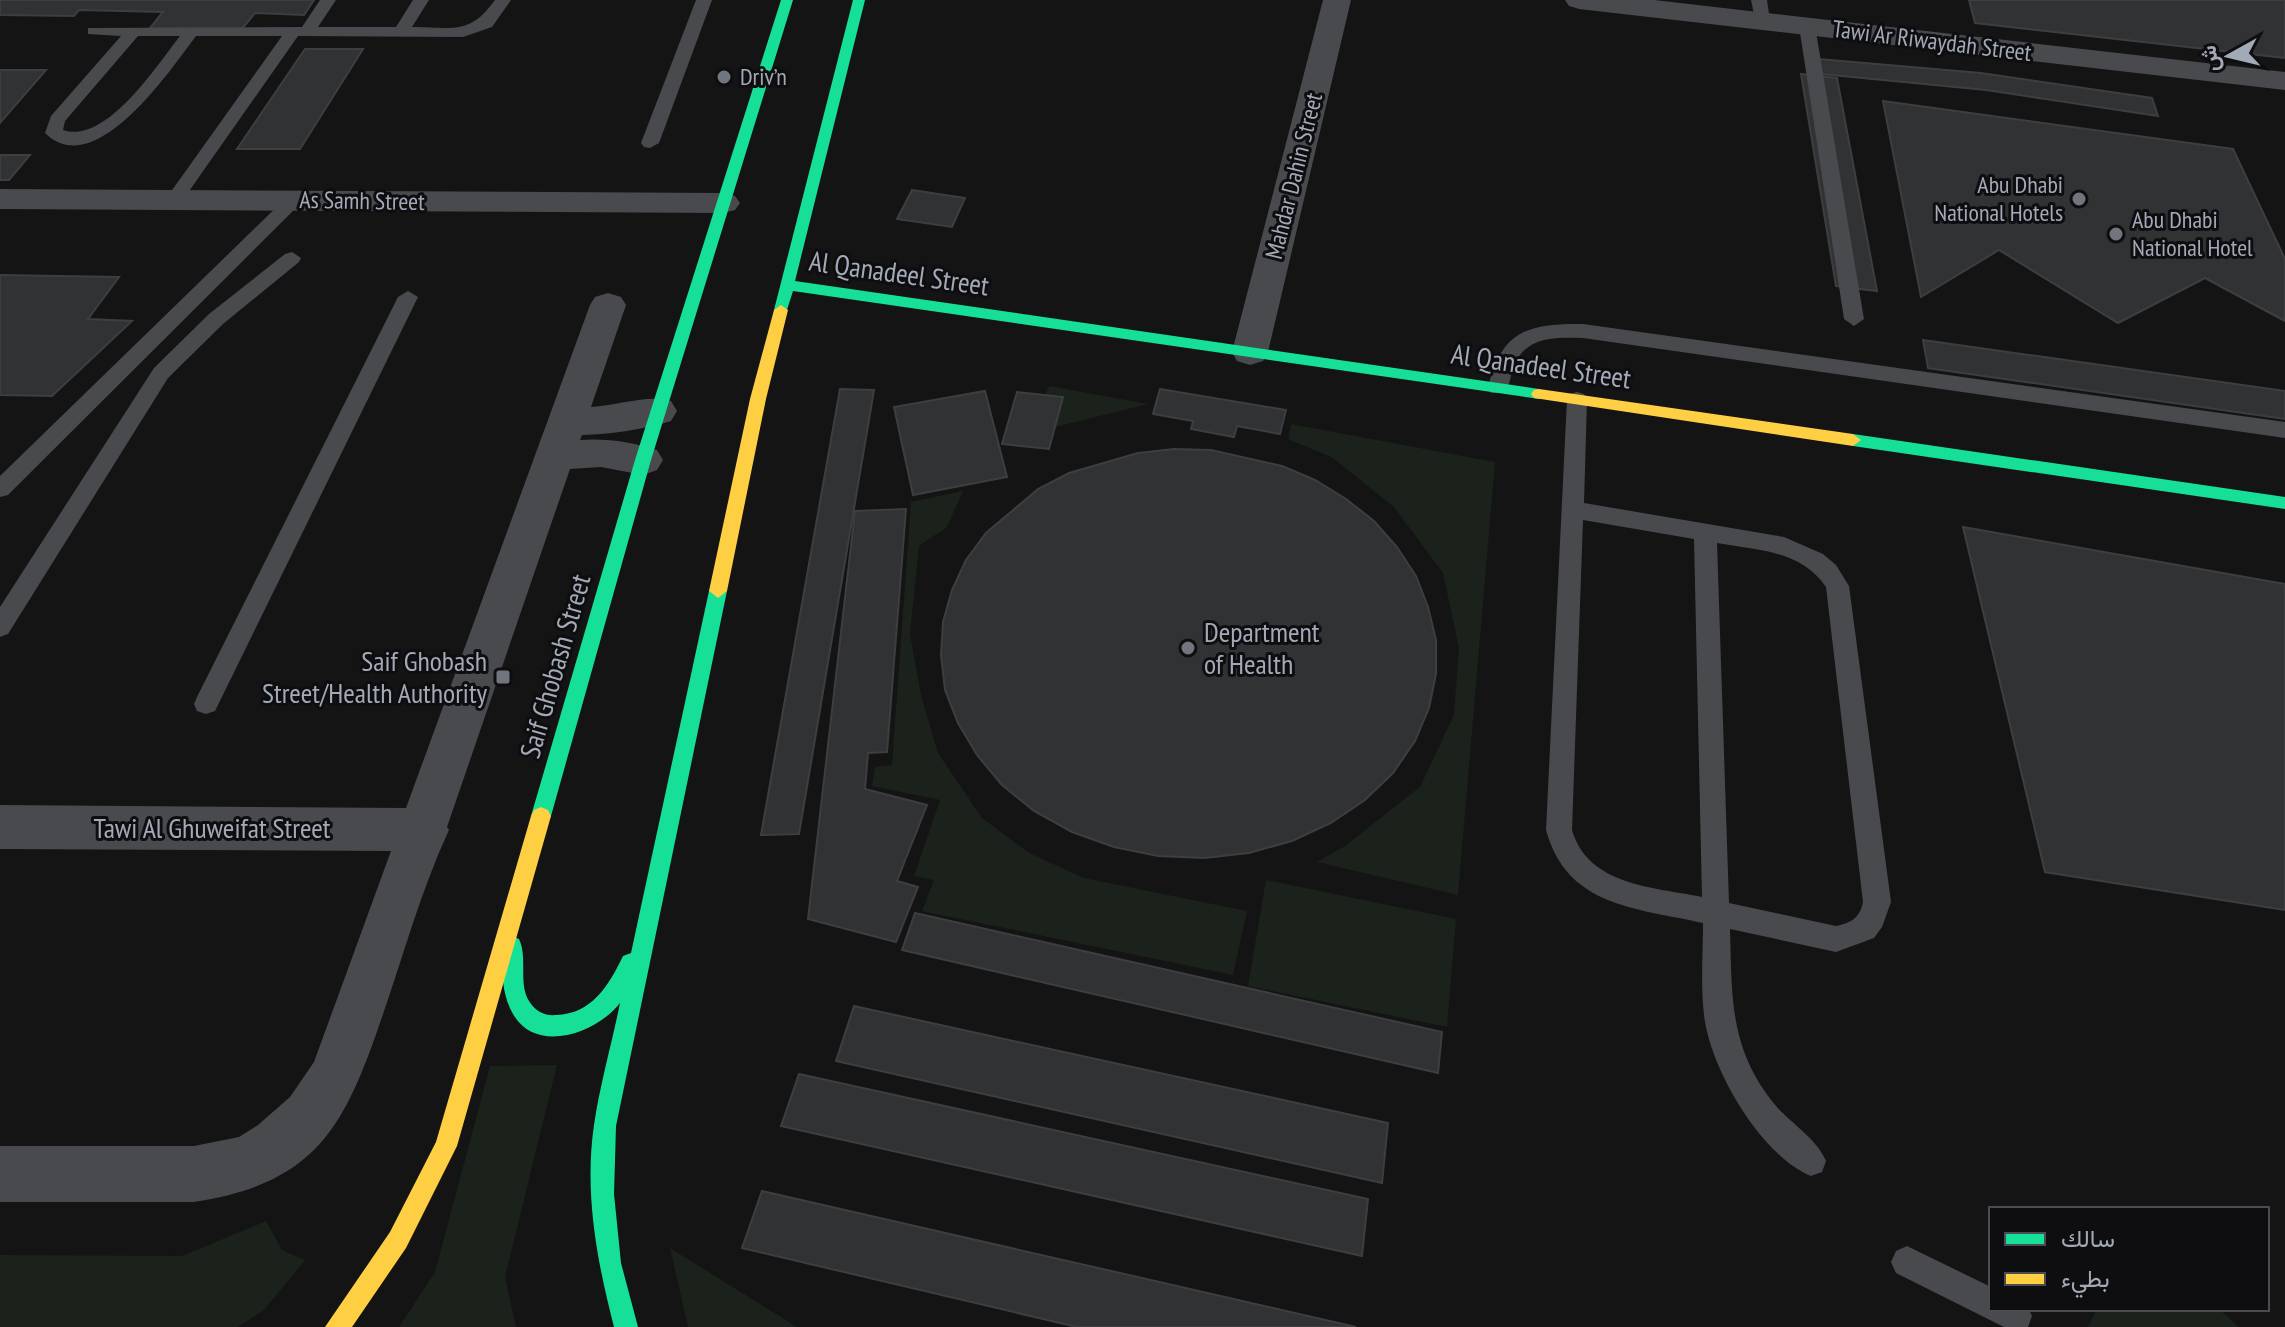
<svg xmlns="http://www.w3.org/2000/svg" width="2285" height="1327" viewBox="0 0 2285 1327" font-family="'PT Sans Narrow',Vazirmatn,sans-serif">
<rect width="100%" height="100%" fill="#141414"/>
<g fill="#1a221b">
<polygon points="1049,386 1148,404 1031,433"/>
<polygon points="1291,424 1495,462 1458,895 1317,862 1345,846 1420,787 1454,715 1459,648 1443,573 1394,507 1333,458 1288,439"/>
<polygon points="963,491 947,527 919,546 910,634 921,695 938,753 982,818 1029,853 1084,878 1247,911 1233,975 922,911 934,880 914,876 940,800 872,786 875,767 892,765 911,502"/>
<polygon points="1266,880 1456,919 1447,1027 1248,986"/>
<polygon points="557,1065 505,1277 516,1327 399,1327 435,1272 490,1066"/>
<polygon points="266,1221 282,1250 305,1260 264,1310 238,1327 0,1327 0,1255 182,1256"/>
<polygon points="670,1248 797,1327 688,1327"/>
<polygon points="2097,1309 2219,1309 2239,1327 2088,1327"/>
</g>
<g fill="#313234" stroke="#3d3e41" stroke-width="2">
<polygon points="0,0 314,0 304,15 255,13 242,29 150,28 163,12 79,10 74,16 0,15"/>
<polygon points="1969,0 2285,0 2285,58 1975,23"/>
<polygon points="305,49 363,49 300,149 237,149"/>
<polygon points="1807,58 1981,73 2152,98 2158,116 1986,90 1811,73"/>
<polygon points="0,70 46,70 0,123"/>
<polygon points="1801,74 1837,78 1877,291 1836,286"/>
<polygon points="1883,101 2233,149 2285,259 2285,321 2205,278 2118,323 1999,250 1921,297"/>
<polygon points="0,155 30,155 9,180 0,180"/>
<polygon points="912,190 965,198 952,227 897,219"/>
<polygon points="0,275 119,277 88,319 132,321 52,396 0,395"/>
<polygon points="1923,340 2285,391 2285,419 1928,368"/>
<polygon points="840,389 874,390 799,834 761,835"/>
<polygon points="1160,389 1286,410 1280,434 1237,426 1234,437 1191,429 1193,421 1153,414"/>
<polygon points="985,391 1007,477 913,495 894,407"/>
<polygon points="1017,392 1063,397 1049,449 1002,444"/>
<polygon points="1174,449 1211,450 1282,466 1315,480 1346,499 1374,521 1397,547 1416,576 1428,607 1436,640 1436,674 1429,708 1415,741 1393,773 1365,800 1331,823 1292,841 1249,853 1204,858 1158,856 1114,847 1072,832 1034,811 1002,785 977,755 958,723 945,690 941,655 943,622 952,590 966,560 986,533 1038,489 1069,473 1138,453"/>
<polygon points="906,509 887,752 868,753 865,789 927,805 897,881 918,887 896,942 808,919 855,511"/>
<polygon points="1963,527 2285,584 2285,910 2045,872"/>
<polygon points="915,913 1442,1032 1438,1073 902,950"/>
<polygon points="854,1006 1388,1123 1382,1183 836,1061"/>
<polygon points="799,1074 1368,1199 1362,1256 781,1126"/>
<polygon points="762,1191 1356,1327 1077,1327 742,1248"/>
</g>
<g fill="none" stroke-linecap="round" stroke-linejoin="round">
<g fill="#484a4d" fill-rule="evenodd">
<path d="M320,0H336L318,27H396L413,0H429L412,27C453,27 469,36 495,0H511L492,27L463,37L298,36L180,204L174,206L165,200L282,36H196C171,69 95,183 45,133L51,116L121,36L88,34V28L302,27ZM138,36H180C157,65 106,145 63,130L65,121Z"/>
<polygon points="696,0 712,0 659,143 650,148 644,147 641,143"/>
<polygon points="1751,0 1767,0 1770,21 1768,24 1756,24"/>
<polygon points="1807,21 1815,26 1864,319 1854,326 1844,319 1799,26"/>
<polygon points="294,194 303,200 300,204 8,495 0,497 0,476 288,196"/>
<polygon points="292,252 301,258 299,262 223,324 168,378 8,634 0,637 0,607 154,368 209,314 285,254"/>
<polygon points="408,291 418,297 215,711 206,714 197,711 194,704 197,697 398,297"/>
<path d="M1583,324L2285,422V438L1583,338C1554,337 1524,336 1513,369C1510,377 1510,385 1505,393H1491L1488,388C1501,331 1528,323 1583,324Z"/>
<path d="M1577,392L1584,394L1587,399L1584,503L1784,537L1823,554L1836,565L1849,586L1891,902L1882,927L1874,938L1836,952L1730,929C1732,998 1729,1049 1776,1106C1792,1124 1817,1139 1826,1161L1822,1172L1811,1176C1761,1155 1714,1074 1705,1022C1700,990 1703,955 1703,923C1636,908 1567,907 1546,830L1567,399L1570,394ZM1583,520L1694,539L1702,897C1654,887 1588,886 1572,830ZM1717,543C1756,550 1801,550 1826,587L1863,902C1860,918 1851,923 1836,926L1729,903Z"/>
<polygon points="1907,1246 1991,1287 1991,1309 2029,1309 2032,1316 2028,1327 2004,1327 1896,1273 1891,1262 1896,1251"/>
</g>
<g fill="#484a4d" fill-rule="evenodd">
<polygon points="1323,0 1351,0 1268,352 1263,361 1250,365 1237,361 1232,352"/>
<polygon points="1565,0 1654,0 2285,72 2285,90 1579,9 1569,6"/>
<polygon points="0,189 723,193 735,196 740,203 735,210 723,213 0,209"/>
<path d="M608,293L621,297L626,305L591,407C617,406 647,394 671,401L677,411L671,421C642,430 612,434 582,435L580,440C606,438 632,442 657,450L663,460L657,470L643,475L601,467L570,469L447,827L449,830C421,890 403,957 381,1020C344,1128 316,1183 194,1202H0V1146H194L239,1137L258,1125L290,1097L314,1062L391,851L0,849V805L406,808L590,305L595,297Z"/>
</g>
<g fill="#16e098" fill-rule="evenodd">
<polygon points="781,0 793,0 651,460 551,816 548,822 541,825 534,822 531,816 635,460"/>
<polygon points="853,0 865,0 795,281 1539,389 1547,394 1539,399 793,291 786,313 776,313 774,310"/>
<polygon points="1853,434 2285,497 2285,509 1853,446 1845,440"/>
<path d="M718,584L727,591L616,1126L614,1194L621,1263L638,1327H614C597,1261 584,1193 594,1125C600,1084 612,1043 620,1003C597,1033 536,1055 513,1014C501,993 502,969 502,946L505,939L512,936L519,939C528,958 518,983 529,1001C535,1011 544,1016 556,1015C592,1014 609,985 623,956L631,953L709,591Z"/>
</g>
<g fill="#ffcf43" fill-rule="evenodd">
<polygon points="781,305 788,310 766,399 727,591 718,598 709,591 750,399 774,310"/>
<polygon points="1539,389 1853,434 1861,440 1853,446 1534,398 1531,394 1534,390"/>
<polygon points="541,807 548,810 551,816 457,1146 406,1248 352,1327 325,1327 390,1232 436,1142 531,816 534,810"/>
</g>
</g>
<g fill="#71767e" stroke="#0e0e10" stroke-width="3">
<circle cx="724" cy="77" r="8"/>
<circle cx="2079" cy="199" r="8"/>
<circle cx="2116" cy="234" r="8"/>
<circle cx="1188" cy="648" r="8"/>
<rect x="495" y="669" width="16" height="16" rx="4"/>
</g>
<g text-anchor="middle" stroke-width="6" stroke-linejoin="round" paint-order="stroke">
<g font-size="24" fill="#a3aab7" stroke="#0e0e10">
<text transform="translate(1932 41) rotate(7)" y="8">Tawi Ar Riwaydah Street</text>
<text transform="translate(1294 176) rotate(-76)" y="8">Mahdar Dahin Street</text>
<text transform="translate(362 201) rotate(1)" y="8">As Samh Street</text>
</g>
<g font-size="24" fill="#a3aab7" stroke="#0e0e10" text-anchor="start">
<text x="740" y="85">Driv’n</text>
<text x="2063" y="193" text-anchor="end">Abu Dhabi<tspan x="2063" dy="28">National Hotels</tspan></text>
<text x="2132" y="228">Abu Dhabi<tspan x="2132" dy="28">National Hotel</tspan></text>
</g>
<g font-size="28" fill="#a3aab7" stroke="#0e0e10">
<text transform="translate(899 273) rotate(8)" y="10">Al Qanadeel Street</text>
<text transform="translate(1541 366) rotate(8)" y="10">Al Qanadeel Street</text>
<text transform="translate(555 666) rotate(-74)" y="10">Saif Ghobash Street</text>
<text x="212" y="838">Tawi Al Ghuweifat Street</text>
</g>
<g font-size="28" fill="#a3aab7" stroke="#0e0e10" text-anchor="start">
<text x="1204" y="642">Department<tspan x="1204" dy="32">of Health</tspan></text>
<text x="487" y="671" text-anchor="end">Saif Ghobash<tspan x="487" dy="32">Street/Health Authority</tspan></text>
</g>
</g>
<rect x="1989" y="1207" width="280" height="104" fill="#0e0e10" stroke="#4a4c53" stroke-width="2"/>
<rect x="2005" y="1233" width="40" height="12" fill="#16e098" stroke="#4a4c53" stroke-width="2"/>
<text x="2061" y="1247" font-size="24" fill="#a3aab7">سالك</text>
<rect x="2005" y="1273" width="40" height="12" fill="#ffcf43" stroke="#4a4c53" stroke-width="2"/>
<text x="2061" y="1287" font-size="24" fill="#a3aab7">بطيء</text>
<g transform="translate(2229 56) rotate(262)" stroke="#0e0e10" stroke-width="6" paint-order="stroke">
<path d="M0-6L14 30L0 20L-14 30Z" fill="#a3aab7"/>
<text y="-12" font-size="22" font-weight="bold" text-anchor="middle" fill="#a3aab7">ش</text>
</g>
</svg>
